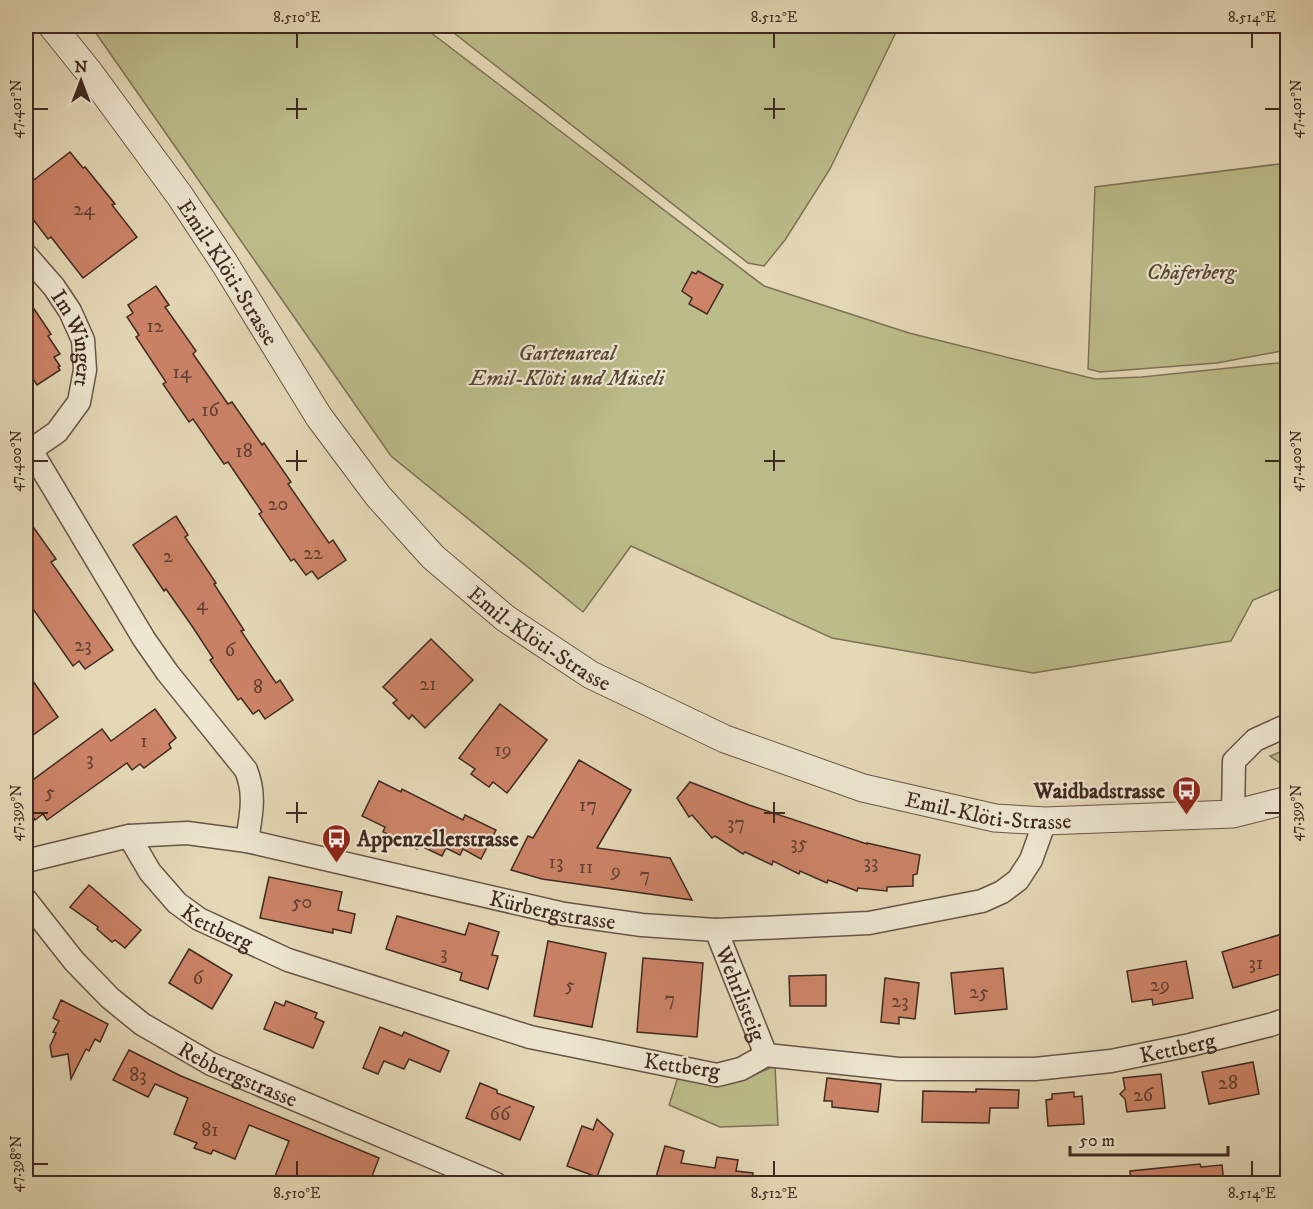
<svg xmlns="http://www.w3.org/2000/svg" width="1313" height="1209" viewBox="0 0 1313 1209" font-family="'IM FELL DW Pica',serif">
<rect width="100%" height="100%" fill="#e4d8b6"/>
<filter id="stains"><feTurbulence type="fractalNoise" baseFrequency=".00333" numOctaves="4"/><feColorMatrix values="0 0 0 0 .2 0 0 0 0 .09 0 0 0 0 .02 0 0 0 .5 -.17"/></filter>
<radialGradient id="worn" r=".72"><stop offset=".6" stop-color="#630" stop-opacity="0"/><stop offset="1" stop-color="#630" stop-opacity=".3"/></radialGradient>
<g fill="#bbbc89" stroke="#7d7255" stroke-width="1.5">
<polygon points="91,26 422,26 764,286 909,333 1095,379 1142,377 1287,362 1287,586 1253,600 1231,641 1033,673 832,638 631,546 583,612 391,456"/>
<polygon points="445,26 899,26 830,169 785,240 764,266 748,263"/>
<polygon points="1287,163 1287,350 1217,363 1100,372 1088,369 1095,187"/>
<polygon points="1287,749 1287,768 1270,756"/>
<polygon points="775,1066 778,1125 720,1127 669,1105 679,1074 718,1083 751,1076"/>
</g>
<g fill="#cc8367" stroke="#3f2921" stroke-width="1.5">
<polygon points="70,152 83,168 85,167 115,204 112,205 137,237 83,278 51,237 48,239 26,210 26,186"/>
<polygon points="698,271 723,285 707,314 689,304 692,298 682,291 692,272 696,274"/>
<polygon points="156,286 169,305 165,307 196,351 193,354 228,404 232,402 262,445 264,443 291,482 288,484 329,543 333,540 346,560 318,579 312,571 306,575 294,559 291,561 259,514 262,512 228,462 224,464 193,419 189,422 163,384 166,382 136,337 139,335 127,317 133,313 128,305"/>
<polygon points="26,297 51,334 48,336 60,354 54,357 60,366 58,367 60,370 37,385 26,368"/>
<polygon points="176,516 188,535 185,537 216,583 214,584 244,630 241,631 276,683 280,680 293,700 265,719 259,710 253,714 241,698 238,700 210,660 213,658 192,626 166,589 164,591 133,545"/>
<polygon points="26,517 56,559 51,562 113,650 85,669 79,661 73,666 26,599"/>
<polygon points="431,639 473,680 425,728 412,715 409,719 393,703 397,700 383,687"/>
<polygon points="26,671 58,717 26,740"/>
<polygon points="500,704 547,740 507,793 493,782 489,787 471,774 475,769 459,758"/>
<polygon points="155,709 176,738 169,744 171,748 144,768 140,764 132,770 127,763 47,820 43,814 35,820 26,807 26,785 102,729 111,741"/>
<polygon points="579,760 631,790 597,848 670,858 692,900 542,879 511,870 528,836 533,838"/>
<polygon points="379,781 401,792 402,789 463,820 465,815 496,830 481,859 463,849 460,855 446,848 442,856 419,845 417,849 383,832 385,827 362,816"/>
<polygon points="690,782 749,805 867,844 867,843 920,855 917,874 913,875 913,886 887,887 887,891 858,888 857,891 828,880 827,883 800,871 799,874 773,861 772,865 745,852 743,854 715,836 712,838 692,815 689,817 677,798"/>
<polygon points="269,877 342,892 338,910 355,914 351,933 333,929 333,933 260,918"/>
<polygon points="89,885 141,930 125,948 115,940 112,942 97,929 98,927 70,907"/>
<polygon points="397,916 465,935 469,923 499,932 492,955 498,956 488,989 460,980 462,973 386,949"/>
<polygon points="1282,934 1287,951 1287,972 1233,988 1222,952"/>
<polygon points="548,941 606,953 592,1027 534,1016"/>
<polygon points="189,949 232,975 212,1009 169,983"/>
<polygon points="643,958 703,963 697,1037 637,1032"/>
<polygon points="1186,961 1193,998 1153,1005 1152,999 1132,1002 1127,971"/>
<polygon points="1003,968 1007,1009 955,1014 951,973"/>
<polygon points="826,975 826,1006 790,1006 789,976"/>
<polygon points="885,978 919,983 915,1019 899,1017 899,1024 881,1022"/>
<polygon points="61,1000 108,1024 100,1042 95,1039 89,1051 86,1049 71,1079 68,1054 52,1057 50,1046 56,1033 53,1032 59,1021 53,1018"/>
<polygon points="286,1001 317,1013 315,1018 324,1022 313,1048 264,1029 275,1002 284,1006"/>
<polygon points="380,1027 402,1036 404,1032 449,1051 440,1072 409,1059 404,1069 384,1061 378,1074 363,1068"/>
<polygon points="129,1050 181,1076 379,1158 369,1184 293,1184 275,1176 289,1141 249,1125 235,1159 213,1150 211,1154 194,1148 197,1143 174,1134 188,1098 155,1084 148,1097 113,1080"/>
<polygon points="1253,1062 1259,1094 1209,1104 1202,1072"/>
<polygon points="1161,1074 1165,1108 1127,1112 1125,1099 1120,1094 1125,1089 1123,1078"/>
<polygon points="827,1078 881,1084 878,1112 832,1107 832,1101 824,1101"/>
<polygon points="480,1083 497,1090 497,1093 534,1107 520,1140 466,1118"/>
<polygon points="976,1089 1019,1090 1018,1108 990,1108 989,1123 922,1122 923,1091 976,1092"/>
<polygon points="1074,1092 1074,1097 1082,1096 1084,1124 1048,1126 1046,1100 1052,1099 1052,1094"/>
<polygon points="597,1119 613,1134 597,1177 567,1166 582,1126 593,1130"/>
<polygon points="665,1146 684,1151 681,1163 715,1168 717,1157 738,1160 736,1171 753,1173 752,1184 654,1184"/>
<polygon points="1200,1164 1201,1167 1222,1165 1224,1184 1131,1184 1130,1171"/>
</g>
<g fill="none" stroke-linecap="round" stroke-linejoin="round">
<defs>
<g id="minor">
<path id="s1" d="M26,255L54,287L70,311L83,340L85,370L79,402L57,432L31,450"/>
<path d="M26,442L144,639L167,672L246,770C256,795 251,815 247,841"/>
<polyline points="1233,814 1234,761 1255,740 1288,725"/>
<path id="s2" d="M129,836L150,872L177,903L199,919L288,960L530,1037L717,1075L741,1069L766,1055L899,1069H1035L1111,1061L1190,1045L1270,1025L1288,1019"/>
<path id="s3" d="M26,861L129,836L187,833L247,841L564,914L642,925L716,930L869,923L982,901L1002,892L1018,880L1031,860L1045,821"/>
<path id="s4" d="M26,900L74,961L110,998L142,1024L211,1064L496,1184"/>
<path id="s5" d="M716,930L766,1055"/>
</g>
<g id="tertiary">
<path id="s6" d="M52,26L89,72L180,196L225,264L319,417L378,496L433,557L505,618L591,675L725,739L863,788L995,818L1045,821L1233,814L1288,800"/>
</g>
</defs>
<use href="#minor" stroke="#685546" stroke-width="25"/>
<use href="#tertiary" stroke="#685546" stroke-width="29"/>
<use href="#minor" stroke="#ede6d0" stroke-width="22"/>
<use href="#tertiary" stroke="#ede6d0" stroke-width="27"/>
</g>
<path fill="none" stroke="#3f2921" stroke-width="2" d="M297,33V48M774,33V48M1252,33V48M297,98V119M774,98V119M33,109H48M286,109H307M764,109H785M1265,109H1280M297,450V471M774,450V471M33,461H48M286,461H307M764,461H785M1265,461H1280M297,802V823M774,802V823M33,813H48M286,813H307M764,813H785M1265,813H1280M297,1161V1176M774,1161V1176M1252,1161V1176M33,1164H48"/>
<defs>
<symbol id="bus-pin" viewBox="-11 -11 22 30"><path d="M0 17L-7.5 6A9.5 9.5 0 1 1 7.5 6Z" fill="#8f2418" stroke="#ede6d0"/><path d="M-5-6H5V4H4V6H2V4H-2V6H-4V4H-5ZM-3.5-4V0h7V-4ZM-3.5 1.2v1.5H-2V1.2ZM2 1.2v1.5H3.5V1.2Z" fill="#fff"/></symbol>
</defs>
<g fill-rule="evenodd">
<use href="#bus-pin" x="1170" y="774" width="33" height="45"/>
<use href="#bus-pin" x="320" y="822" width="33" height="45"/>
</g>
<g text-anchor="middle" stroke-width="4.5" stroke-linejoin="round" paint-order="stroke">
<g font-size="20" fill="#624032">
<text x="84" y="215">24</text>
<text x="155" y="332">12</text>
<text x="182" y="378">14</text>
<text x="210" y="416">16</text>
<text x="244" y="457">18</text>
<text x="278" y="510">20</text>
<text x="313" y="559">22</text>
<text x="168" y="562">2</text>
<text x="202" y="610">4</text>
<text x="83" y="651">23</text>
<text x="230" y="656">6</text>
<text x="428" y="690">21</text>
<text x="258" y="693">8</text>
<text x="144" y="747">1</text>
<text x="503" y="756">19</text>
<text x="90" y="765">3</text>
<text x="50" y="798">5</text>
<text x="588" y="811">17</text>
<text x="736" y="829">37</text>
<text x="799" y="849">35</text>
<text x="556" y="868">13</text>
<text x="871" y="868">33</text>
<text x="586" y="873">11</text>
<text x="616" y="877">9</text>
<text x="645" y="881">7</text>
<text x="302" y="908">50</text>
<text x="444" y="959">3</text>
<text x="1256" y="969">31</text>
<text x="198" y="984">6</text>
<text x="570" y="991">5</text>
<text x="1160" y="991">29</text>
<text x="979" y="998">25</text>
<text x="670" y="1005">7</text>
<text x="900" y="1007">23</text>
<text x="138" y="1081">83</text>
<text x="1228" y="1089">28</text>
<text x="1143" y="1101">26</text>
<text x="500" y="1120">66</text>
<text x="210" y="1136">81</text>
</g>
<g font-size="22" font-style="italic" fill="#584636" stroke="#ede6d0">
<text x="1191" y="279">Chäferberg</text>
<text x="567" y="360">Gartenareal<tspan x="567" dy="25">Emil-Klöti und Müseli</tspan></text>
</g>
<g font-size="22" fill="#3f2921" stroke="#ede6d0">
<text dy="8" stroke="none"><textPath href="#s6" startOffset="303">Emil-Klöti-Strasse</textPath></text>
<text dy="8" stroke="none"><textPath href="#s1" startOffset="99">Im Wingert</textPath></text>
<text dy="8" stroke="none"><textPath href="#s6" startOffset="789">Emil-Klöti-Strasse</textPath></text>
<text dy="8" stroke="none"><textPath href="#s6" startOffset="1275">Emil-Klöti-Strasse</textPath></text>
<text dy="8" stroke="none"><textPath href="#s3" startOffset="538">Kürbergstrasse</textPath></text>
<text dy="8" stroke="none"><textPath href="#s2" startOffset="130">Kettberg</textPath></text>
<text dy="8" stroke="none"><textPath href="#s5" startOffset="68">Wehrlisteig</textPath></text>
<text dy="8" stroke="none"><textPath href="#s2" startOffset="1120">Kettberg</textPath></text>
<text transform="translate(682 1065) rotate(8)" y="8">Kettberg</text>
<text dy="8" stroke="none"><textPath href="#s4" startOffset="279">Rebbergstrasse</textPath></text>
</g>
<g font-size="22" font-weight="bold" fill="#3f2921" stroke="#ede6d0" text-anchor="end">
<text x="1165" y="798">Waidbadstrasse</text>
<text x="357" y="846" text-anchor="start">Appenzellerstrasse</text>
</g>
</g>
<rect width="1313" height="1209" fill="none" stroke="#e4d8b6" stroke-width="66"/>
<g transform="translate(81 81)" stroke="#ede6d0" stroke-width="4.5" paint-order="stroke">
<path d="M0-4.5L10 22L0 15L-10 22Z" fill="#3f2921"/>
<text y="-9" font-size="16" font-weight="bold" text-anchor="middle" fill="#3f2921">N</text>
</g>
<path d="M1070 1146v9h158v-9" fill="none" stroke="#3f2921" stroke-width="3"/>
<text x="1079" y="1146" font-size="18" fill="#3f2921" stroke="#ede6d0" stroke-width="4.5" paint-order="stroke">50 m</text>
<rect x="33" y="33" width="1247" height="1143" fill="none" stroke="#3f2921" stroke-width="2"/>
<g font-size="15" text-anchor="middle" fill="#3f2921">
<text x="297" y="22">8.510°E</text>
<text x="774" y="22">8.512°E</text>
<text x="1252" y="22">8.514°E</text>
<text transform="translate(16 109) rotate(-90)" y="5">47.401°N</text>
<text transform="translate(1296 109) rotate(-90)" y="5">47.401°N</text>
<text transform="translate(16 461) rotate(-90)" y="5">47.400°N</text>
<text transform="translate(1296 461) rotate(-90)" y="5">47.400°N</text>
<text transform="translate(16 813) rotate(-90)" y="5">47.399°N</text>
<text transform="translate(1296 813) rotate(-90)" y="5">47.399°N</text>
<text transform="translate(16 1164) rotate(-90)" y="5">47.398°N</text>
<text x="297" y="1198">8.510°E</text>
<text x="774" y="1198">8.512°E</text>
<text x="1252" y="1198">8.514°E</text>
</g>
<rect width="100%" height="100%" filter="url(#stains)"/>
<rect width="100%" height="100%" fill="url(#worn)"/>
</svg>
